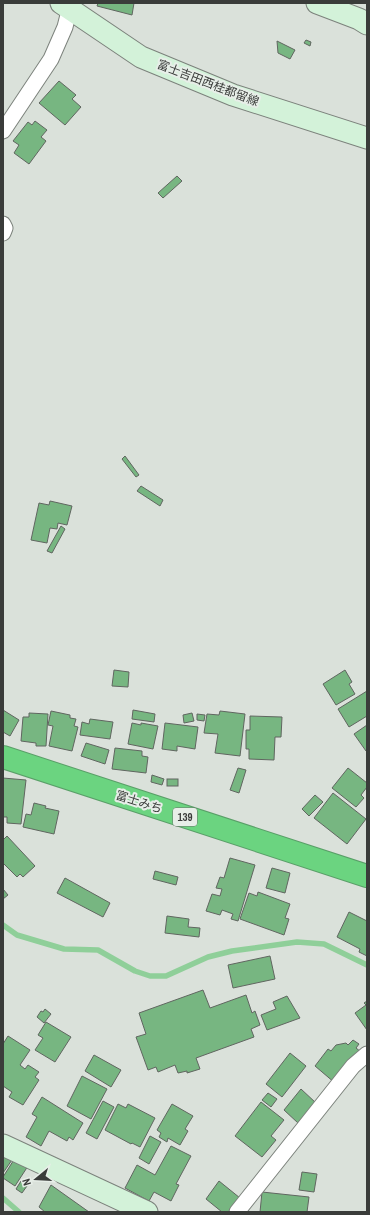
<svg xmlns="http://www.w3.org/2000/svg" width="370" height="1215" viewBox="0 0 370 1215" font-family="'Archivo Narrow','Noto Sans JP',sans-serif">
<rect width="100%" height="100%" fill="#dae1da"/>
<g fill="none" stroke-linecap="round" stroke-linejoin="round">
<g stroke="#8fcf99" stroke-width="5.5">
<polyline points="3,925 17,935 64,949 98,950 135,971 150,976 166,976 208,957 232,951 297,942 324,944 367,965"/>
<polyline points="3,1198 19,1212"/>
</g>
</g>
<g fill="#77b681" stroke="#606660">
<polygon points="98,3 134,3 132,15 97,6"/>
<polygon points="306,40 311,42 310,46 304,43"/>
<polygon points="277,41 295,50 290,59 278,53"/>
<polygon points="59,81 76,95 72,99 81,107 65,125 39,103"/>
<polygon points="35,121 47,130 41,137 46,141 29,164 14,153 19,145 13,141 28,122 32,125"/>
<polygon points="177,176 182,181 163,198 158,193"/>
<polygon points="125,456 139,475 136,477 122,459"/>
<polygon points="141,486 163,500 160,506 137,491"/>
<polygon points="50,501 72,506 67,525 58,523 57,529 50,528 47,543 31,540 39,503 49,505"/>
<polygon points="61,526 65,529 52,553 47,551"/>
<polygon points="114,670 129,672 128,687 112,686"/>
<polygon points="345,670 352,682 349,684 355,694 336,705 323,684"/>
<polygon points="367,691 367,716 349,727 338,709"/>
<polygon points="3,710 19,720 10,736 3,732"/>
<polygon points="133,710 155,714 154,722 132,719"/>
<polygon points="51,711 70,715 70,718 76,719 74,726 78,727 72,751 49,746 53,726 48,725"/>
<polygon points="220,711 245,714 240,756 215,753 218,734 204,733 207,714 219,715"/>
<polygon points="29,713 48,714 46,746 36,746 36,743 21,741 23,717 29,717"/>
<polygon points="192,713 194,721 184,723 183,715"/>
<polygon points="197,714 205,715 204,721 197,720"/>
<polygon points="250,716 282,717 281,737 275,737 274,760 249,759 249,749 246,749 246,730 250,730"/>
<polygon points="90,719 113,722 110,739 80,735 82,722 89,724"/>
<polygon points="132,723 141,725 141,723 158,726 153,749 128,744"/>
<polygon points="165,723 198,727 195,749 177,746 177,751 162,749"/>
<polygon points="367,725 367,750 366,751 354,734"/>
<polygon points="86,743 109,750 105,764 81,756"/>
<polygon points="115,748 142,751 142,756 148,757 146,773 112,769"/>
<polygon points="238,768 246,770 239,793 230,790"/>
<polygon points="348,768 367,783 367,787 361,795 364,798 356,807 332,788"/>
<polygon points="152,775 164,779 162,785 151,782"/>
<polygon points="3,778 26,780 21,824 7,823 7,817 3,817"/>
<rect x="167" y="779" width="11" height="7"/>
<polygon points="333,793 366,819 347,844 314,818"/>
<polygon points="315,795 323,802 309,816 302,809"/>
<polygon points="34,803 46,806 45,808 59,811 54,834 23,827 26,814 31,815"/>
<polygon points="7,836 35,866 23,877 20,874 17,877 3,863 3,840"/>
<polygon points="230,858 255,865 238,921 231,919 233,914 222,910 220,915 206,911 212,894 220,896 222,889 216,888 220,877 224,878"/>
<polygon points="272,868 290,873 285,893 266,888"/>
<polygon points="155,871 178,877 176,885 153,879"/>
<polygon points="65,878 110,903 103,917 57,893"/>
<polygon points="3,889 8,895 3,899"/>
<polygon points="258,892 290,904 285,918 289,919 284,935 240,919 249,893 257,896"/>
<polygon points="349,912 367,921 367,956 359,952 360,949 337,937"/>
<polygon points="167,916 189,919 188,927 200,928 199,937 165,933"/>
<polygon points="270,956 275,979 233,988 228,965"/>
<polygon points="203,990 210,1008 246,995 252,1013 255,1011 260,1025 251,1029 254,1037 196,1058 200,1069 187,1073 187,1071 178,1073 175,1065 158,1072 156,1067 148,1070 136,1037 146,1034 139,1013"/>
<polygon points="287,996 300,1018 267,1030 261,1015 276,1009 273,1002"/>
<polygon points="367,1001 367,1030 355,1013 366,1005 364,1003"/>
<polygon points="45,1009 51,1014 44,1023 37,1017 41,1011 43,1012"/>
<polygon points="46,1022 71,1037 55,1062 35,1050 43,1038 38,1035"/>
<polygon points="8,1036 30,1050 20,1065 25,1069 28,1065 39,1072 35,1077 39,1080 23,1105 9,1097 12,1092 3,1086 3,1044"/>
<polygon points="353,1040 359,1044 356,1048 361,1052 335,1083 315,1066 328,1049 331,1051 336,1045 346,1043 348,1045"/>
<polygon points="290,1053 306,1066 282,1097 266,1084"/>
<polygon points="94,1055 121,1070 111,1087 85,1071"/>
<polygon points="82,1076 107,1089 91,1119 67,1106"/>
<polygon points="301,1089 316,1103 298,1123 284,1110"/>
<polygon points="268,1093 277,1099 271,1107 262,1100"/>
<polygon points="42,1097 83,1123 73,1140 69,1137 67,1141 49,1131 41,1146 26,1137 37,1117 32,1114"/>
<polygon points="103,1101 114,1107 97,1139 86,1133"/>
<polygon points="261,1102 284,1120 271,1136 276,1140 262,1157 235,1136"/>
<polygon points="118,1104 126,1108 128,1104 155,1118 140,1147 132,1143 131,1144 105,1130"/>
<polygon points="172,1104 193,1116 185,1129 188,1131 180,1145 168,1138 167,1142 159,1137 161,1133 157,1130"/>
<polygon points="150,1136 161,1142 149,1164 139,1158"/>
<polygon points="171,1146 191,1156 176,1184 179,1185 171,1201 154,1192 149,1201 125,1188 137,1165 155,1175"/>
<polygon points="3,1151 14,1157 3,1173"/>
<polygon points="15,1158 28,1166 15,1186 3,1178 3,1177"/>
<polygon points="302,1172 317,1174 314,1192 299,1190"/>
<polygon points="21,1181 27,1186 22,1193 16,1189"/>
<polygon points="219,1181 240,1198 229,1212 222,1212 206,1199"/>
<polygon points="51,1185 89,1212 45,1212 39,1207"/>
<polygon points="262,1192 309,1197 307,1212 260,1212"/>
</g>
<g fill="none" stroke-linecap="round" stroke-linejoin="round">
<defs>
<g id="street">
<polyline points="3,131 51,59 65,27 71,3"/>
<polyline points="3,224 5,228 3,233"/>
<polyline points="237,1212 353,1066 367,1054"/>
</g>
<g id="secondary">
<polyline points="61,3 141,57 233,95 367,138"/>
<polyline points="317,3 359,19 367,24"/>
<polyline points="3,1145 147,1212"/>
</g>
<polyline id="highway" points="3,757 367,876"/>
</defs>
<use href="#street" stroke="#7c827c" stroke-width="17"/>
<use href="#secondary" stroke="#7c827c" stroke-width="23"/>
<use href="#highway" stroke="#5a9f68" stroke-width="24"/>
<use href="#street" stroke="#fff" stroke-width="15"/>
<use href="#secondary" stroke="#d3f2d9" stroke-width="21"/>
<use href="#highway" stroke="#6bd480" stroke-width="22"/>
</g>
<g text-anchor="middle" stroke-width="4" stroke-linejoin="round" paint-order="stroke">
<rect fill="#e7eee8" stroke="#6e716e" stroke-width="1" x="173" y="808" width="24" height="18" rx="3"/>
<g font-size="11" font-weight="bold" fill="#3a3c3a">
<text x="185" y="821">139</text>
</g>
<g font-size="12" fill="#3a3c3a" stroke="#e7eee8">
<text transform="translate(208 83) rotate(21)" y="4">富士吉田西桂都留線</text>
<text transform="translate(139 802) rotate(18)" y="4">富士みち</text>
</g>
</g>
<rect width="370" height="1215" fill="none" stroke="#3a3c3a" stroke-width="8"/>
<g transform="translate(36 1179) rotate(252)" stroke="#e7eee8" stroke-width="3" paint-order="stroke">
<path d="M0-3L7 15L0 10L-7 15Z" fill="#3a3c3a"/>
<text y="-6" font-size="11" font-weight="bold" text-anchor="middle" fill="#3a3c3a">N</text>
</g>
</svg>
